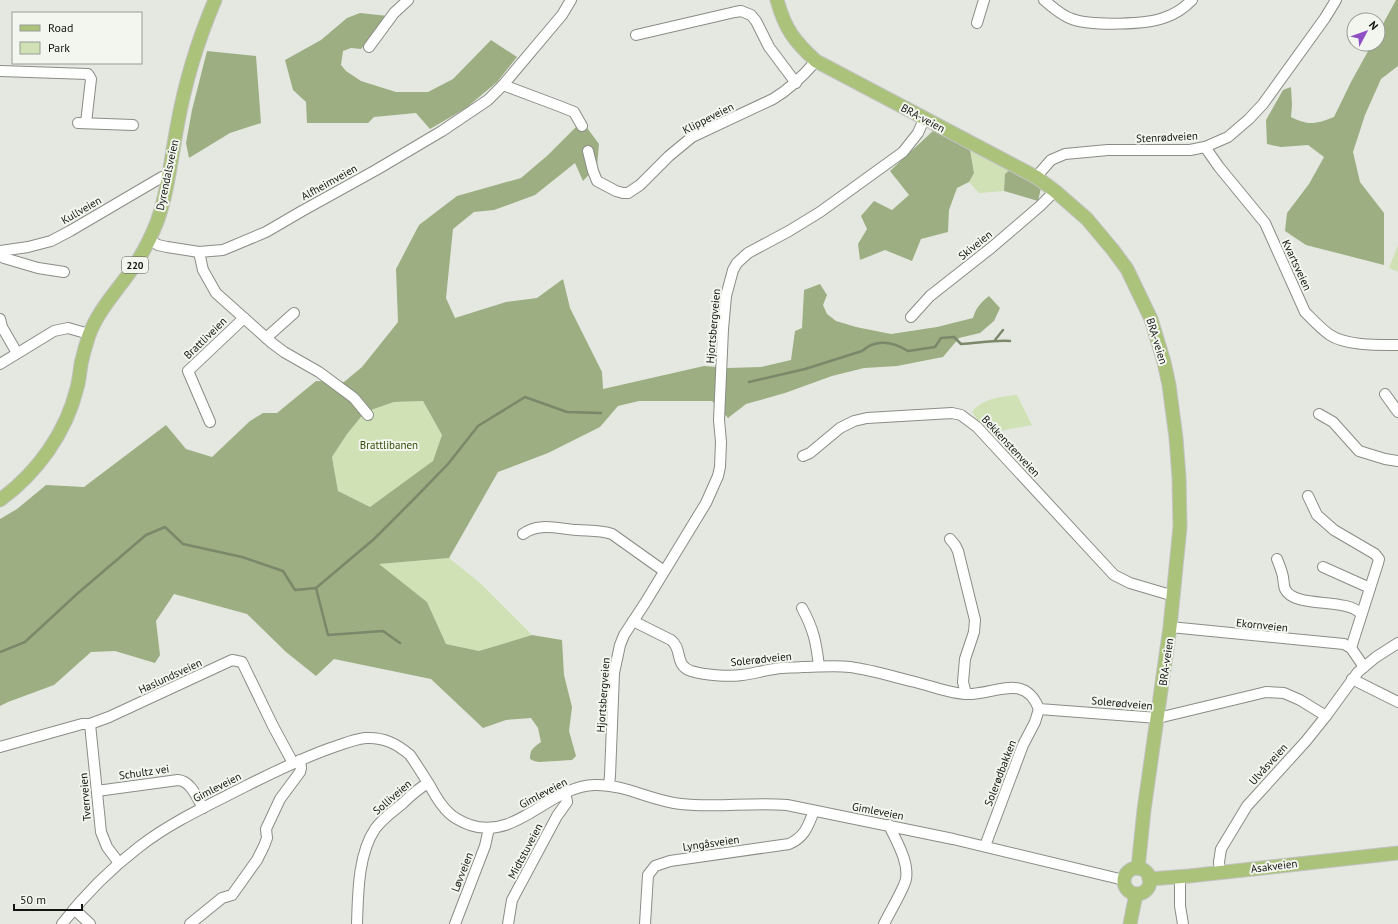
<svg xmlns="http://www.w3.org/2000/svg" width="1398" height="924" viewBox="0 0 1398 924" font-family="'PT Sans',sans-serif">
<rect width="100%" height="100%" fill="#e5e8e1"/>
<g fill="#cfe1b5">
<polygon points="970,150 1010,170 1005,174 1004,191 979,193 969,182 974,173"/>
<polygon points="1398,245 1398,272 1389,268"/>
<path d="M1017,395L1032,425L1005,430L990,436L972,412C983,398 1000,397 1017,395Z"/>
<polygon points="423,401 442,435 433,462 370,507 338,491 332,457 347,434 365,412 394,402"/>
<polygon points="449,558 479,582 532,635 479,651 446,644 427,602 378,564"/>
</g>
<g fill="#9cae82" fill-rule="evenodd">
<path d="M1396,0H1398V66L1381,79L1365,115L1353,152L1360,182L1384,213V265L1306,245L1285,231L1287,213L1309,184L1324,157L1308,145L1281,147L1267,144L1266,120L1283,90L1291,87L1292,105L1291,117C1309,126 1316,124 1334,117L1351,82L1372,44H1378V33Z"/>
<polygon points="360,13 388,16 361,49 351,48 343,51 341,65 346,71 361,81 396,92 428,92 453,79 491,40 517,57 497,82 466,108 430,129 416,113 374,117 368,123 307,123 306,102 293,90 285,60 321,40 347,18"/>
<polygon points="207,51 256,56 261,123 230,133 189,158 186,143 192,110"/>
<path d="M582,121L599,144L597,166L583,181L575,163L535,195L494,210L474,212L453,229L446,298L455,318L506,302L537,298L563,279L570,308L602,372L603,389L704,366L728,368L761,367L791,360L795,331L802,328L804,290L820,284L827,295L823,305L827,314L836,321L856,327L891,334L937,327L973,318C976,308 980,303 989,296L1000,308L994,321L980,333L959,338L943,357L897,366L864,368L832,376L785,393L746,404L728,418L712,401H639L618,406L600,427L548,453L498,472L449,558L379,564L427,602L446,644L479,651L532,635L562,640L564,675L572,707L569,731L576,756L572,760L539,762L534,761L530,759C530,749 533,748 541,742L538,728L531,718L506,720L483,728L431,679L334,659L316,676L286,652L247,614L174,594L156,621L160,655L155,663L115,651L91,652L54,685L8,702L0,706V519L17,509L46,485L84,487L166,425L186,449L212,457L250,421L263,413H277L316,381L344,382L362,367L398,322L396,269L419,225L457,196L521,178L548,155ZM423,401L442,435L433,461L370,507L338,491L332,457L347,434L365,412L394,402Z"/>
<polygon points="934,130 970,150 974,173 969,182 957,188 949,210 948,232 921,239 912,261 885,250 860,260 858,244 867,229 861,216 874,201 892,210 909,195 890,171"/>
<polygon points="1010,170 1041,188 1038,201 1004,191 1005,174"/>
</g>
<g fill="none" stroke-linecap="round" stroke-linejoin="round">
<g stroke="#7b8869" stroke-width="2.5">
<polyline points="995,340 1003,330"/>
<path d="M749,382L805,369L862,351C877,338 893,342 908,351L935,347L941,338L954,337L961,344C978,343 994,340 1010,341"/>
<polyline points="316,588 374,539 415,498 448,464 478,426 525,397 567,412 601,413"/>
<polyline points="0,652 25,642 78,593 146,535 165,527 183,544 242,557 283,571 295,590 316,588 328,635 383,631 400,643"/>
</g>
<defs>
<g id="minor">
<path d="M1044,0C1052,7 1062,16 1072,19C1091,26 1148,25 1166,17C1175,14 1185,7 1192,0"/>
<polyline points="977,23 984,0"/>
<polyline points="636,35 735,12 741,11 751,15 756,21 769,47 796,83"/>
<polyline points="369,47 394,13 408,0"/>
<polyline points="0,71 88,74 91,79 86,123"/>
<polyline points="503,85 559,106 574,112 582,126"/>
<polyline points="78,123 133,125"/>
<path d="M1205,147L1219,167L1265,223L1305,312C1313,320 1321,329 1330,335C1347,346 1379,345 1398,345"/>
<path d="M588,151L593,171L597,181L616,191L623,193H628L640,185L669,156L692,137L773,99C790,89 803,76 816,61"/>
<polyline points="1036,177 1051,160 1065,154 1108,150 1190,150 1205,147 1228,137 1249,119 1263,104 1325,18 1336,0"/>
<polyline points="150,240 158,245 167,247 199,252 223,250 266,232 302,211 376,170 442,131 488,100 503,85 562,15 571,0"/>
<polyline points="0,251 28,247 51,241 70,231 162,177 169,178"/>
<polyline points="199,252 203,270 216,293 272,343 284,352 319,372 354,398 368,415"/>
<polyline points="0,256 4,258 38,268 64,272"/>
<polyline points="911,317 930,296 991,248 1040,206 1055,191"/>
<polyline points="0,319 2,327 17,353"/>
<polyline points="266,338 294,313"/>
<polyline points="0,364 54,331 68,328 89,334"/>
<polyline points="1385,394 1398,412"/>
<polyline points="1319,414 1333,422 1359,451 1385,459 1398,461"/>
<polyline points="210,422 188,371 244,318"/>
<polyline points="803,456 810,453 840,428 854,421 867,418 952,413 961,415 977,427 1114,575 1130,583 1174,596"/>
<polyline points="1308,496 1317,515 1334,530 1375,554 1379,559 1378,563 1351,648"/>
<path d="M523,534C538,522 559,529 577,530C589,531 600,530 612,534L664,571"/>
<polyline points="950,539 955,545 958,551 975,620 974,632 965,659 963,682 966,694"/>
<path d="M1277,559C1279,564 1281,569 1282,573C1284,578 1283,584 1285,589C1294,609 1347,597 1361,614"/>
<polyline points="1323,567 1370,588"/>
<path d="M802,608C814,630 816,642 819,666"/>
<path d="M633,621L671,640C683,649 674,665 691,671C704,675 728,677 742,675C753,674 764,670 775,669C783,667 793,668 802,667C818,667 834,665 850,667C872,670 894,677 915,682C931,686 948,693 965,694C993,696 1024,671 1039,709L1158,718L1266,692L1284,693L1300,700L1326,716"/>
<polyline points="1170,627 1344,644 1351,648 1364,667"/>
<polyline points="1352,679 1398,702"/>
<polyline points="90,724 101,832 107,847 119,863"/>
<polyline points="0,747 82,724 90,724 109,717 232,660 242,662 273,726 293,763"/>
<polyline points="609,785 610,776 614,673 620,645 624,635 645,603 706,503 718,476 720,467 721,442 719,420 723,329 726,296 733,270 737,263 748,253 789,231 820,212 903,152 918,133 924,119"/>
<path d="M97,791L178,780C191,781 197,798 203,808"/>
<polyline points="985,846 1023,745 1035,722 1039,709"/>
<polyline points="1220,872 1219,862 1221,849 1247,806 1306,741 1326,716 1358,672 1376,657 1398,643"/>
<polyline points="1180,877 1180,906 1183,924"/>
<polyline points="74,909 90,924"/>
<path d="M62,924C85,894 109,870 139,847C171,822 209,805 246,786C274,772 302,758 331,748C342,744 355,739 366,738C384,737 397,744 410,755C417,765 423,775 430,786C435,795 440,805 449,813C454,818 462,822 470,825C517,841 549,786 595,785C624,784 652,801 681,804C716,808 751,802 787,805L953,839L1124,880"/>
<polyline points="190,924 222,898 232,895 257,860 264,846 267,838 266,829 280,799 300,772 301,768 300,760"/>
<path d="M357,924C358,894 358,854 375,829C382,819 392,812 402,804C410,796 418,789 428,783"/>
<polyline points="455,924 485,846 489,828"/>
<polyline points="508,924 512,900 557,816 567,802 565,792"/>
<path d="M645,924L648,875L655,866L670,861L789,844C805,837 808,826 814,811"/>
<path d="M884,924C889,913 904,889 906,879C909,861 896,841 889,825"/>
</g>
<g id="major">
<path d="M777,0C785,29 794,41 816,61L1036,177L1055,191L1087,219L1113,250L1127,269L1151,319L1164,362L1169,385L1176,438L1179,477L1180,527L1170,627L1144,810L1138,868"/>
<path d="M0,500C37,473 66,433 77,388C79,381 80,372 81,364C83,355 86,344 89,335C98,311 115,293 130,272C141,257 150,240 157,222C168,191 171,159 177,127C185,82 197,42 215,0"/>
<circle cx="1137" cy="881" r="13"/>
<polyline points="1149,879 1189,876 1398,853"/>
<polyline points="1130,924 1136,894"/>
</g>
</defs>
<use href="#minor" stroke="#8a8d86" stroke-width="12"/>
<use href="#major" stroke="#c2c2c2" stroke-width="15"/>
<use href="#minor" stroke="#fff" stroke-width="10"/>
<use href="#major" stroke="#abc27a" stroke-width="13"/>
</g>
<g text-anchor="middle" stroke-width="4" stroke-linejoin="round" paint-order="stroke">
<rect fill="#f2f6ee" stroke="#575855" stroke-width="1" x="122" y="257" width="26" height="16" rx="3"/>
<g font-size="10" font-weight="bold" fill="#141513">
<text x="135" y="269">220</text>
</g>
<g font-size="11" fill="#141513" stroke="#f2f6ee">
<text transform="translate(708 118) rotate(-27)" y="4">Klippeveien</text>
<text transform="translate(923 118) rotate(28)" y="4">BRA-veien</text>
<text transform="translate(1167 137) rotate(-3)" y="4">Stenrødveien</text>
<text transform="translate(167 175) rotate(-78)" y="4">Dyrendalsveien</text>
<text transform="translate(329 182) rotate(-29)" y="4">Alfheimveien</text>
<text transform="translate(81 210) rotate(-30)" y="4">Kullveien</text>
<text transform="translate(975 245) rotate(-39)" y="4">Skiveien</text>
<text transform="translate(1297 265) rotate(65)" y="4">Kvartsveien</text>
<text transform="translate(713 326) rotate(-85)" y="4">Hjortsbergveien</text>
<text transform="translate(205 338) rotate(-44)" y="4">Brattliveien</text>
<text transform="translate(1157 341) rotate(73)" y="4">BRA-veien</text>
<text transform="translate(1011 446) rotate(47)" y="4">Bekkenstenveien</text>
<text transform="translate(1262 625) rotate(6)" y="4">Ekornveien</text>
<text transform="translate(761 659) rotate(-6)" y="4">Solerødveien</text>
<text transform="translate(1166 662) rotate(-82)" y="4">BRA-veien</text>
<text transform="translate(170 676) rotate(-25)" y="4">Haslundsveien</text>
<text transform="translate(603 695) rotate(-86)" y="4">Hjortsbergveien</text>
<text transform="translate(1122 703) rotate(5)" y="4">Solerødveien</text>
<text transform="translate(1268 764) rotate(-48)" y="4">Ulvåsveien</text>
<text transform="translate(144 772) rotate(-8)" y="4">Schultz vei</text>
<text transform="translate(1000 773) rotate(-69)" y="4">Solerødbakken</text>
<text transform="translate(217 787) rotate(-27)" y="4">Gimleveien</text>
<text transform="translate(543 793) rotate(-28)" y="4">Gimleveien</text>
<text transform="translate(85 797) rotate(-95)" y="4">Tverrveien</text>
<text transform="translate(392 797) rotate(-41)" y="4">Solliveien</text>
<text transform="translate(878 811) rotate(11)" y="4">Gimleveien</text>
<text transform="translate(711 843) rotate(-8)" y="4">Lyngåsveien</text>
<text transform="translate(525 851) rotate(-62)" y="4">Midtstuveien</text>
<text transform="translate(1274 866) rotate(-7)" y="4">Asakveien</text>
<text transform="translate(462 872) rotate(-69)" y="4">Løvveien</text>
</g>
<g font-size="11" fill="#374c07" stroke="#f2f6ee">
<text x="389" y="449">Brattlibanen</text>
</g>
</g>
<rect x="12" y="12" width="130" height="52" fill="#f2f6ee" stroke="#999c96"/>
<rect x="20" y="25" width="20" height="6" fill="#abc27a" stroke="#999c96"/>
<text x="48" y="32" font-size="12" fill="#141513">Road</text>
<rect x="20" y="42" width="20" height="12" fill="#cfe1b5" stroke="#999c96"/>
<text x="48" y="52" font-size="12" fill="#141513">Park</text>
<g transform="translate(1366 32) rotate(49)"><circle r="19" fill="#f2f6ee" stroke="#999c96"/>
<path d="M0-3L7 15L0 10L-7 15Z" fill="#8f50c5"/>
<text y="-6" font-size="11" font-weight="bold" text-anchor="middle" fill="#141513">N</text>
</g>
<path d="M14 904v6h68v-6" fill="none" stroke="#141513" stroke-width="2"/>
<text x="20" y="904" font-size="12" fill="#141513" stroke="#f2f6ee" stroke-width="3" paint-order="stroke">50 m</text>
</svg>
